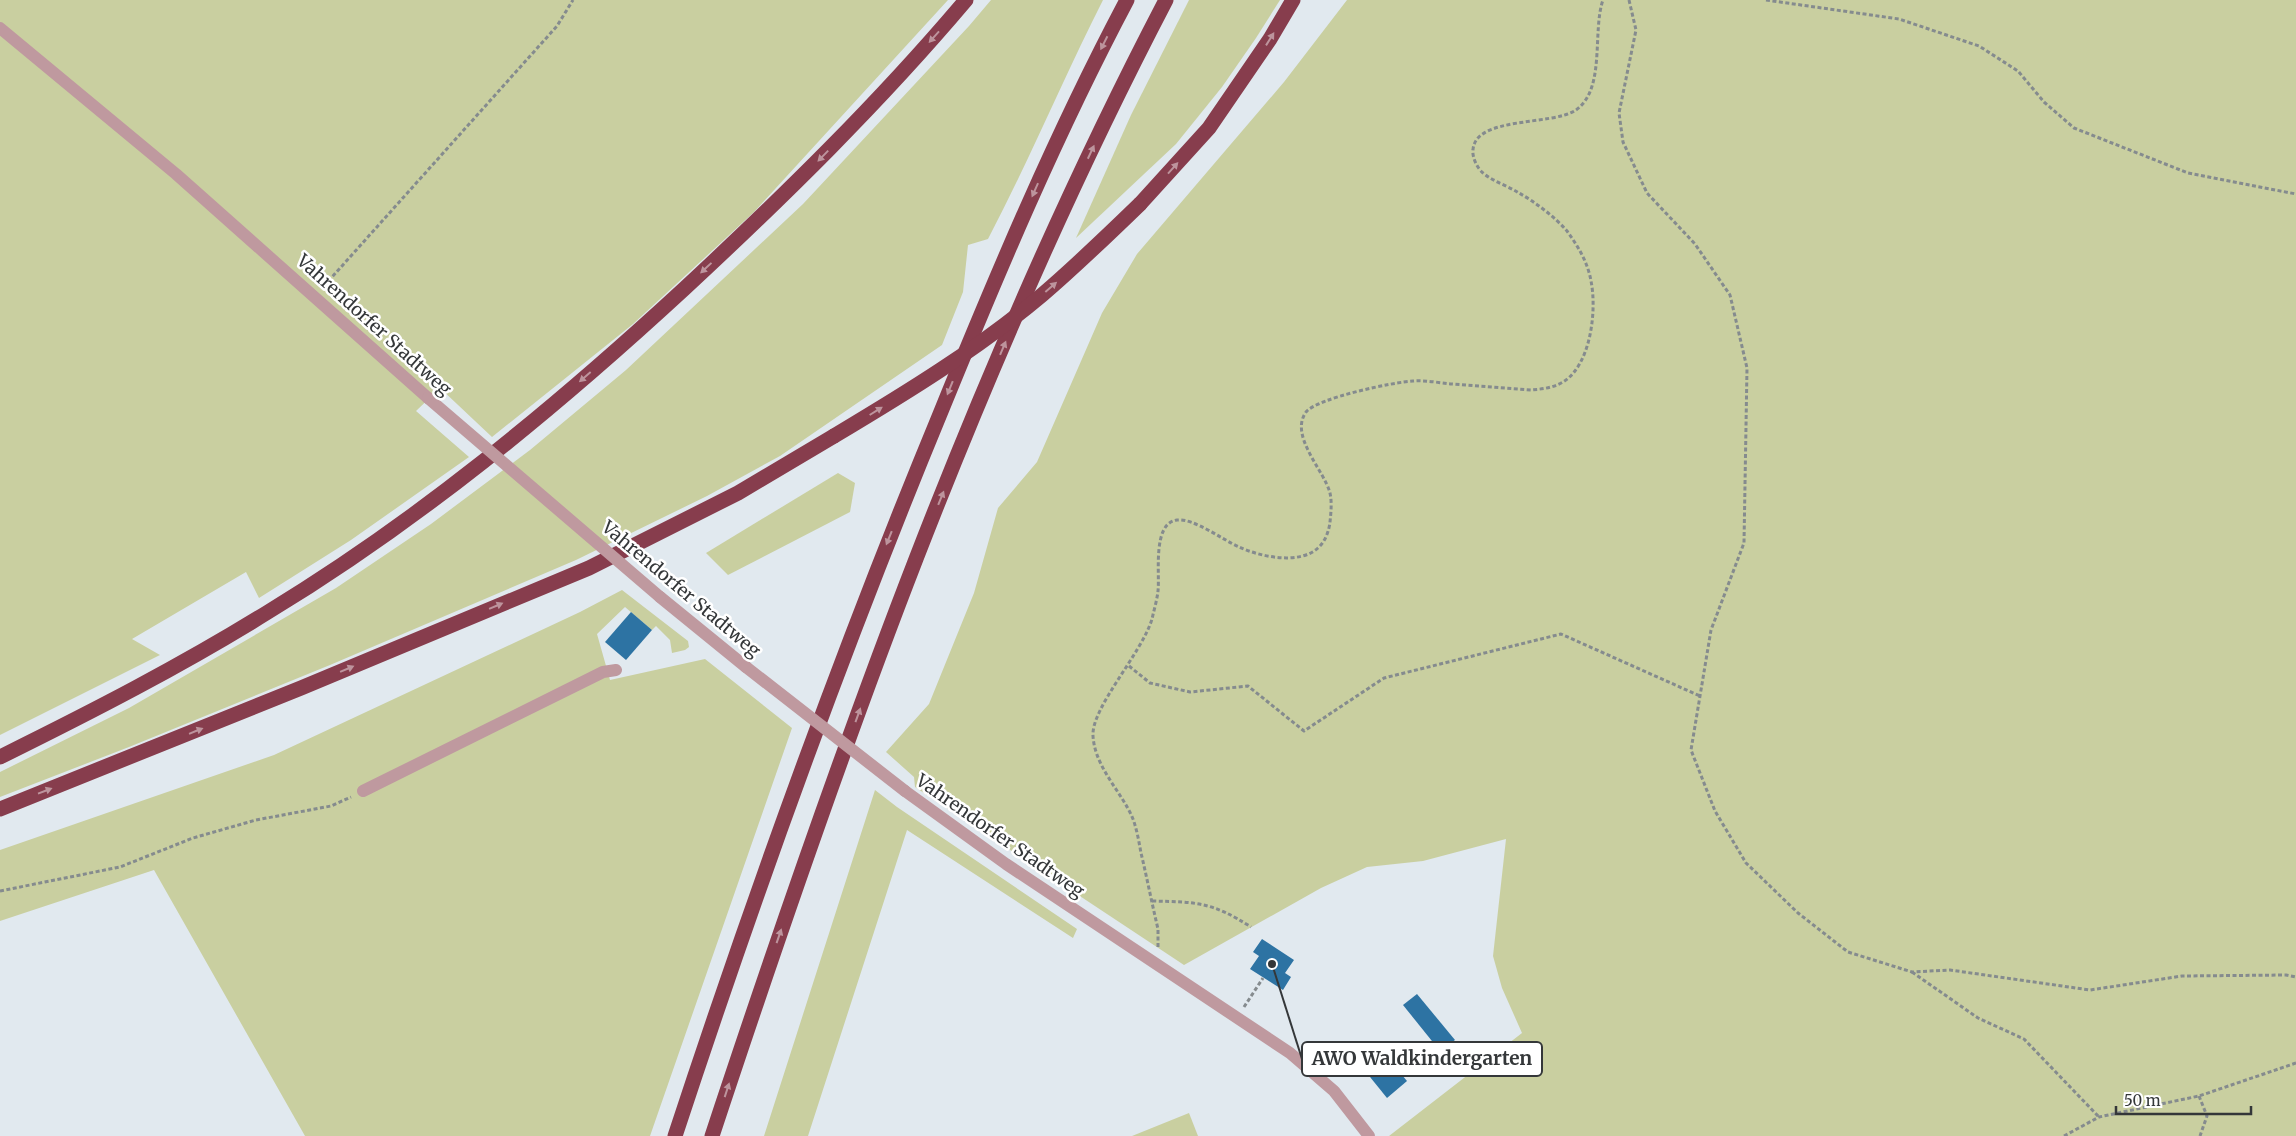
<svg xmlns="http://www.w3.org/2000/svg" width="2296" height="1136" viewBox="0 0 2296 1136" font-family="Merriweather,serif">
<rect width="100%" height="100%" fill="#e1e9ef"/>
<g fill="#c9cfa0">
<polygon points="0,0 948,0 754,212 633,324 492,437 440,388 416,411 469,457 351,540 259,598 246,572 132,639 160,655 0,735"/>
<path d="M991,0H1103C1063,79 1029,161 988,239L968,245L963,292L942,345L780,456L707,496L576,560L330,665L129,747L0,797V772L129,708L336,588L431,524L530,450L626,370L803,204L969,26Z"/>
<polygon points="1189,0 1280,0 1256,38 1222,87 1176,144 1076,238 1131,115"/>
<polygon points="1347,0 2296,0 2296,1136 1389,1136 1522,1033 1502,988 1493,956 1506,839 1423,861 1367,867 1321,888 1184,965 915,787 914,777 886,752 929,704 974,593 998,508 1037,462 1102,313 1137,254 1284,82"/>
<polygon points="838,473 855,483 850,512 728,575 706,553"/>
<polygon points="622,590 688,641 689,647 685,650 672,653 670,640 656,626 652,630 625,607 597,634 610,680 705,659 792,728 650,1136 305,1136 154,870 0,921 0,850 274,755 580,612"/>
<polygon points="875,790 897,807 1077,929 1073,938 907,830 808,1136 764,1136"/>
<polygon points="1189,1113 1198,1136 1132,1136"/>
</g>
<g fill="#2d73a3">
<polygon points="631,612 652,630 626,660 605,642"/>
<polygon points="1262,939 1294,960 1285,973 1291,977 1283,990 1250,969 1259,956 1253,952"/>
<polygon points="1417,994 1455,1040 1440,1051 1403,1005"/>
<polygon points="1386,1056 1407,1081 1387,1098 1366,1072"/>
</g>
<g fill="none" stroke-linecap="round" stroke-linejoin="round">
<g stroke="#858b8e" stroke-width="3" stroke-dasharray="4 2.5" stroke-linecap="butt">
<polyline points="1629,0 1636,30 1619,113 1623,142 1647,193 1695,244 1730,295 1747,368 1744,543 1711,630 1691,750 1715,811 1746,863 1798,913 1848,952 1912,972 1950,970 2090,990 2182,976 2286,975 2296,977"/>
<polyline points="1766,0 1899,19 1979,46 2018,71 2044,102 2074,128 2188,173 2296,194"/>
<polyline points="324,286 557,26 573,0"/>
<polyline points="1129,666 1150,683 1190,692 1248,686 1304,731 1384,678 1561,634 1700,696"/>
<polyline points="0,891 120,867 193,838 256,820 331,806 351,797"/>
<path d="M1152,901C1197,902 1212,902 1251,927"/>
<path d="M1158,947V929C1152,904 1147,878 1141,853C1139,842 1137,830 1133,819C1122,792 1095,768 1093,736C1091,708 1142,653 1152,619C1154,610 1157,600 1158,591C1160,574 1152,523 1177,520C1194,518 1223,540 1239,547C1261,557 1299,565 1318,548C1325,542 1329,531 1330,522C1331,512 1332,502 1330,493C1324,470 1289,436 1306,412C1317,398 1394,382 1413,381C1426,380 1440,383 1452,384C1479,386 1505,388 1531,390C1542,389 1553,388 1563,382C1591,365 1597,310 1591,281C1588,263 1578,246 1567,231C1555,217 1535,202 1519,193C1508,186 1494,182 1483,173C1477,168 1472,157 1473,150C1475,116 1552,126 1576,110C1606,89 1592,31 1603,0"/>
<polyline points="1912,972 1978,1018 2024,1039 2099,1117"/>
<polyline points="1244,1007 1263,978"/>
<polyline points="2199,1096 2207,1116 2200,1136"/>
<polyline points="2064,1136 2099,1117 2199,1096 2296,1063"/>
</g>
<g stroke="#bf999f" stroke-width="12">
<polyline points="0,28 176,174 428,398"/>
<polyline points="660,597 746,667"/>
<polyline points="363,791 603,672 616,670"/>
<polyline points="905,791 1006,864 1290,1053 1334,1091 1369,1136"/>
</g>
<g stroke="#873d4d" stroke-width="15">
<polyline points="1140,204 1209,128 1270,39 1293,0"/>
<path d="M0,757C91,712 181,666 268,612C418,521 555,408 684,289C783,197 879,103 966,0"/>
<polyline points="0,809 301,688 589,568 738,493 834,436"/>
<path d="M675,1136C755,893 842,651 940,414C997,274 1056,134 1127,0"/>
<path d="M712,1136C840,749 977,362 1166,0"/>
</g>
<g stroke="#bf999f" stroke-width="12">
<polyline points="428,398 660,597"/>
<polyline points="746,667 905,791"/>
</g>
<path stroke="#873d4d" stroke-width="15" d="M834,436C906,393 978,349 1042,295C1076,266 1108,235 1140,204"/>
</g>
<defs><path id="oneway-solid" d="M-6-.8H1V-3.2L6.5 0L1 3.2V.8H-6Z" transform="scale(1.25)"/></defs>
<g fill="#bd949d">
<use href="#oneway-solid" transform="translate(934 37) rotate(132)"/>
<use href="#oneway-solid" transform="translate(1270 39) rotate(-58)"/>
<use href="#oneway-solid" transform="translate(1104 43) rotate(117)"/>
<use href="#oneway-solid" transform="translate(1091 152) rotate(-65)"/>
<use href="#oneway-solid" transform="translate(823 156) rotate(134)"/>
<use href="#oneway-solid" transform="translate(1173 168) rotate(-48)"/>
<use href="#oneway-solid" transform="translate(1035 190) rotate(114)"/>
<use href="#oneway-solid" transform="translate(706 268) rotate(137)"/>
<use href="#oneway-solid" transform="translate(1051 287) rotate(-41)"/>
<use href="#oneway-solid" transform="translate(1003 348) rotate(-67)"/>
<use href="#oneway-solid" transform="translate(585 377) rotate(139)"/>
<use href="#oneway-solid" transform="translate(950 388) rotate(112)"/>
<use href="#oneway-solid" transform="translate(876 411) rotate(-32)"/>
<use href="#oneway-solid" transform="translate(941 498) rotate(-68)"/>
<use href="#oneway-solid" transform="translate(889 538) rotate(112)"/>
<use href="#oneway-solid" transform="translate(496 606) rotate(-23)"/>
<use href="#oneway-solid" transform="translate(347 669) rotate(-23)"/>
<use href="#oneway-solid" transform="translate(858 715) rotate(-70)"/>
<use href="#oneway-solid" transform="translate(196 731) rotate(-22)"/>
<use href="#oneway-solid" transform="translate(45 791) rotate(-21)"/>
<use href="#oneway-solid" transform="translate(779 936) rotate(-71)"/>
<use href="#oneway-solid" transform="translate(727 1090) rotate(-72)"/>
</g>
<g text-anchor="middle" stroke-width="5" stroke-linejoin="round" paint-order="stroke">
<g font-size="18" fill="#343739" stroke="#fff">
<text transform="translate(374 325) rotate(42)" y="6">Vahrendorfer Stadtweg</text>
<text transform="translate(681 589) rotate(40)" y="6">Vahrendorfer Stadtweg</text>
<text transform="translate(1000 836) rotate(35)" y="6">Vahrendorfer Stadtweg</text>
</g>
</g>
<path fill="none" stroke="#343739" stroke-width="2" d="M1272 964L1302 1059"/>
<circle fill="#343739" stroke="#fff" stroke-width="2" cx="1272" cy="964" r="5"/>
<rect fill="#fff" stroke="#343739" stroke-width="2" x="1302" y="1042" width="240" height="34" rx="5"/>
<g font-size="19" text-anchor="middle" font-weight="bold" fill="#343739">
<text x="1422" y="1065">AWO Waldkindergarten</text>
</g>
<path d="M2116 1106v8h135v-8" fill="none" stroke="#343739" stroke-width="2.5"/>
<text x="2124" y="1106" font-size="15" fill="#343739" stroke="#ffffff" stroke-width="4" paint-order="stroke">50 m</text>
</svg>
